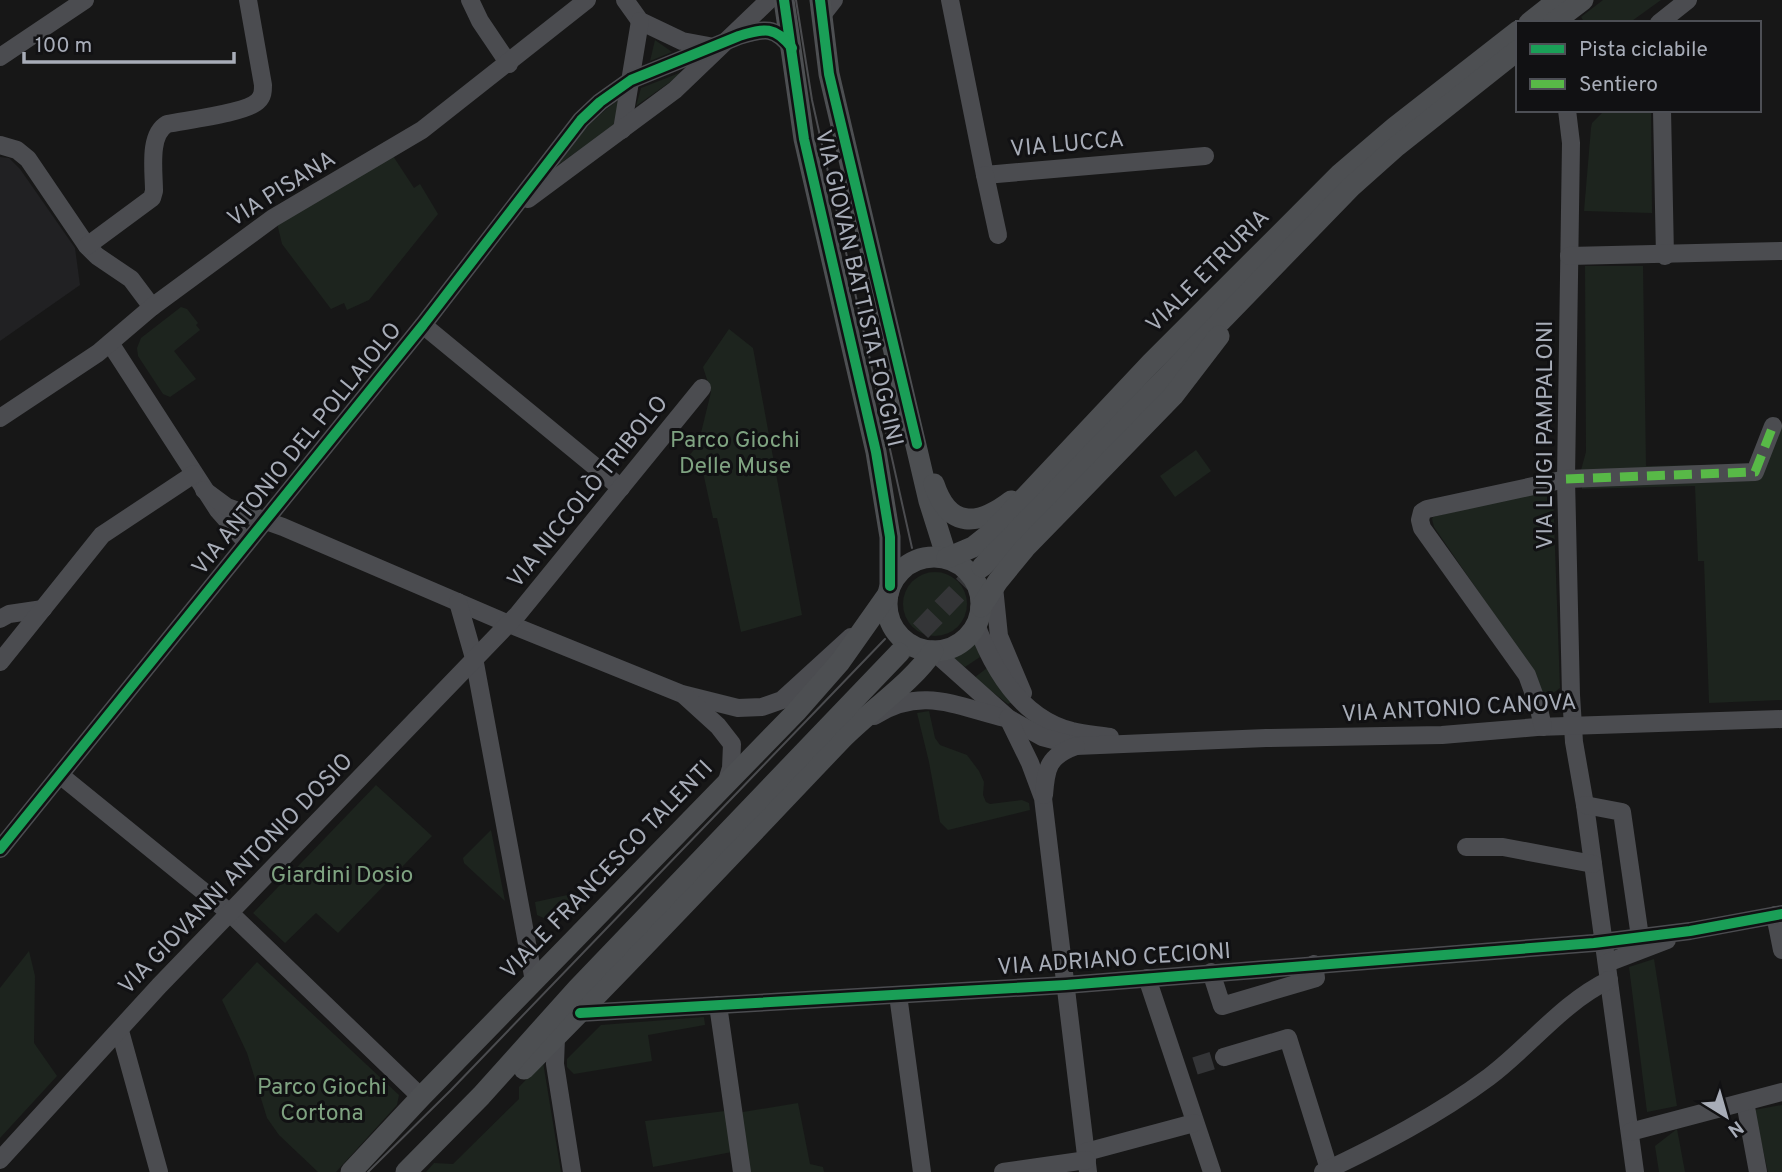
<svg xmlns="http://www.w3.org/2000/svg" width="1782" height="1172" viewBox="0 0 1782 1172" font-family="Overpass,sans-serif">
<rect width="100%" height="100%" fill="#171717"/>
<polygon fill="#212123" points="0,157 9,158 20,169 75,248 80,285 0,341"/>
<g fill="#1d241e">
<polygon points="1603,0 1661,0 1629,23 1585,23 1581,17"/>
<polygon points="655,40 672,52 650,61"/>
<polygon points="687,70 636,106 641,88"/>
<path d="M620,99L618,122L547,173C570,145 591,119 620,99Z"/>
<polygon points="1598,110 1651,110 1652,213 1584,211 1591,128 1592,123 1602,113"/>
<polygon points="393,156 414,188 420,184 438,214 369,300 347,310 344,303 331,309 282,244 277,223"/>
<polygon points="1585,266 1643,266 1646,466 1762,464 1782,425 1782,700 1709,703 1704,561 1698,561 1695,486 1582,489 1581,470 1586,452"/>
<polygon points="181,307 187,309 198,323 196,325 200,330 174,351 196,379 170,397 163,394 138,356 137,348 141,338"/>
<polygon points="729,329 753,348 802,615 741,632 717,518 713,518 703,472 687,458 698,445 711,392 703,367"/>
<polygon points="1196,450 1211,471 1175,497 1160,476"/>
<polygon points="1539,491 1553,492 1560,688 1545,699 1531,668 1434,527 1432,519 1433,517"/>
<circle cx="935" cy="604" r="32"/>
<polygon points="974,641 980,657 965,667 952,657"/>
<polygon points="987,668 1012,702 1008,704 974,678"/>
<polygon points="929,711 935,738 940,745 967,755 979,771 984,782 983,795 986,802 990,804 1022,800 1029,803 1030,810 948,830 940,822 929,762 917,713"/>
<polygon points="376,785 432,836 338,933 316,913 285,943 253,913"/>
<polygon points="491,830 505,901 464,863 463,858"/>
<polygon points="572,894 578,898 555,923 537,915 535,902"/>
<polygon points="29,951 35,976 34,1043 57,1076 0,1138 0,988"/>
<polygon points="1654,959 1677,1106 1647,1112 1629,967"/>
<polygon points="257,962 399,1095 397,1105 336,1172 318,1172 279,1135 267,1118 247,1053 222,1000"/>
<polygon points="704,1017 705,1025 648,1035 652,1061 574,1074 567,1067 567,1059 601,1025"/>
<polygon points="543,1062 561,1172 426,1172 434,1163 453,1164 519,1099 519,1087"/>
<polygon points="798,1103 810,1164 823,1167 824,1172 747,1172 737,1113"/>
<polygon points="1782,1105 1782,1172 1768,1172 1754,1110"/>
<polygon points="725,1111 732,1152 653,1167 645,1121"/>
<polygon points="1677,1129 1685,1172 1659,1172 1655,1146"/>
</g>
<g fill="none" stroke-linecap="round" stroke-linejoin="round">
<polyline stroke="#343537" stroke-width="18" stroke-dasharray="18 9" stroke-linecap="butt" points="1195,1066 1224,1057"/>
<polyline stroke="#343537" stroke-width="21" stroke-dasharray="21 10" stroke-linecap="butt" points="899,653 982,567"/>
<g stroke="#4b4c50" stroke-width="18">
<polyline points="470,0 480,21 509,64"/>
<polyline points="625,0 640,21 682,41 709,46"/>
<polyline points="950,0 985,175 1205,156"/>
<polyline points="823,14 834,0"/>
<polyline points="1659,23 1688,0"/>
<polyline points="0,57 85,0"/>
<polyline points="1567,110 1571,143 1566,479 1571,695 1574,742 1585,805 1635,1172"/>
<polyline points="1662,110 1665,256"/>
<polyline points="622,130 640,21"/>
<polyline points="0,145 17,150 28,159 87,246 97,256 131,279 152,307"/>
<polyline points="985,175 998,235"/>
<polyline points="528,199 675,90 769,0"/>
<path d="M87,246L152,198L154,191C154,171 148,135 167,124C186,120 247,113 258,101C263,96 263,91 263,85L248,0"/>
<polyline points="1569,256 1782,251"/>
<polyline points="423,325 621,488"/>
<polyline points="110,343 218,510 247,543"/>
<polyline points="0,418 98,353 152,307 273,218 422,130 587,0"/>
<polyline points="204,490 227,507 283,527 509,624 682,694 738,708 762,707 782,700 851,637"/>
<polyline points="994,587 999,636 1023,693"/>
<polyline points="458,602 474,658 534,981"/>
<polyline points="0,619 9,614 43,609"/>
<path d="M976,624C993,670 1021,718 1072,731C1085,734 1098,735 1110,737"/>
<polyline points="933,651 1008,718 1042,737 1076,746 1266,738 1442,735 1537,727 1782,719"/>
<polyline points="0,662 102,535 194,474"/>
<polyline points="685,696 718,726 732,744 731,768 726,784"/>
<path d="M874,716C922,686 955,706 1005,718"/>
<polyline points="1008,718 1030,763 1043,798 1088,1172"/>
<polyline points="1543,727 1538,705 1527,675 1422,528 1420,520 1422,512 1427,509 1566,479 1755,472 1773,426"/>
<polyline points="60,775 230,913 421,1097"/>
<path d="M1044,795C1046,768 1048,756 1076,746"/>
<polyline points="1585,805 1622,812 1640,937"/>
<polyline points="1466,847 1503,847 1593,864"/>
<path d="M0,849L423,325L581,120L600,102L631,80L739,36C765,28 775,26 792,48"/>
<polyline points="1775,915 1782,950"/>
<polyline points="1607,963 1667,940"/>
<polyline points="1211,972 1222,1006 1316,978 1314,964"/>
<polyline points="1147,978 1212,1172"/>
<polyline points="898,995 922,1172"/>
<polyline points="718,1005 742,1172"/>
<polyline points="580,1013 1066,985 1594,943 1690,931 1782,914"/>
<polyline points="120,1031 159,1172"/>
<polyline points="556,1037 555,1064 572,1172"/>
<polyline points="1224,1057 1288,1038 1329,1169"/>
<polyline points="1745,1102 1758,1172"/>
<polyline points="1630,1132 1782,1092"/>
<polyline points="1086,1152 1194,1123"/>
<polyline points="0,1160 159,986 518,614 702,388"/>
<polyline points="1003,1172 1087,1160"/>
<path d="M1323,1172C1380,1145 1438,1115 1489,1077C1530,1046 1562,1003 1609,980"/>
</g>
<g stroke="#4d4f52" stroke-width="21">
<polyline points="784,0 804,139 876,452 890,537 890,586"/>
<polyline points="820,0 829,74 929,501 947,558"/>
<polyline points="1529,23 1558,0"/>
<path d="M934,484C949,529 978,526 1011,501"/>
<circle cx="934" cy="604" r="47"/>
<polyline points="947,558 973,547 992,532 1151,363 1340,174 1395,127 1518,31"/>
<polyline points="982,567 1351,187 1397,146 1518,50"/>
<polyline points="981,607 998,581 1025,548 1173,396 1219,336"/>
<path d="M524,1069C632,961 736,850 841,740C868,712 913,682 933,651"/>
<polyline points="351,1172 421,1097 796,712 840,662 888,594"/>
<polyline points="406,1172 481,1096 577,989 899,653"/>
</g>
<g stroke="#4b4c4f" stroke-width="2">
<polyline points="796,0 812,100 912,548"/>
<polyline points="368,1172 451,1090 885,639"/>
</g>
<polyline stroke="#4d4f52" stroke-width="21" points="1553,23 1583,0"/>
<polyline stroke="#58b947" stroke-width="9" stroke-dasharray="18 9" stroke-linecap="butt" points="1566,479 1755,472 1773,426"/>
<defs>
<g id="cycleway">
<polyline points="784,0 804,139 876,452 890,537 890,586"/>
<polyline points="820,0 829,74 917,444"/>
<path d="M0,849L423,325L581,120L600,102L631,80L739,36C765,28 775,26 792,48"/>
<polyline points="580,1013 1066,985 1594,943 1690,931 1782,914"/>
</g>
</defs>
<use href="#cycleway" stroke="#111113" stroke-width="15"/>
<use href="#cycleway" stroke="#1a9f57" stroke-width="10"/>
</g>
<g text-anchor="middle" stroke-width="6" stroke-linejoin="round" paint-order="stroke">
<g font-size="23" fill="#a8adb8" stroke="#111113">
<text transform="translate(1067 143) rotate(-5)" y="8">VIA LUCCA</text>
<text transform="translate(281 188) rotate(-32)" y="8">VIA PISANA</text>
<text transform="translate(1207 270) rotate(-45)" y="8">VIALE ETRURIA</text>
<text transform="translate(860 288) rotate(77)" y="8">VIA GIOVAN BATTISTA FOGGINI</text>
<text transform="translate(1544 435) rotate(-90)" y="8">VIA LUIGI PAMPALONI</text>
<text transform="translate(296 448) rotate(-51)" y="8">VIA ANTONIO DEL POLLAIOLO</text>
<text transform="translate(587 491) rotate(-51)" y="8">VIA NICCOLÒ TRIBOLO</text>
<text transform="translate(1459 707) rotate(-3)" y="8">VIA ANTONIO CANOVA</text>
<text transform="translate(606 869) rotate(-46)" y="8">VIALE FRANCESCO TALENTI</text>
<text transform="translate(235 873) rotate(-46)" y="8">VIA GIOVANNI ANTONIO DOSIO</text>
<text transform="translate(1114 958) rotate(-4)" y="8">VIA ADRIANO CECIONI</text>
</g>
<g font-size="23" fill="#7fa381" stroke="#111113">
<text x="735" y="447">Parco Giochi<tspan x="735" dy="26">Delle Muse</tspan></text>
<text x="342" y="882">Giardini Dosio</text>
<text x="322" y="1094">Parco Giochi<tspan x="322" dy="26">Cortona</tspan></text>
</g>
</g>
<rect x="1516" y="21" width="245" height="91" fill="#111113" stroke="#4d4f55" stroke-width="2"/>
<rect x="1530" y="44" width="35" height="10" fill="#1a9f57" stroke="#4d4f55" stroke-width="2"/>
<text x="1579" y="56" font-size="21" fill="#a8adb8">Pista ciclabile</text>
<rect x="1530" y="79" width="35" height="10" fill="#58b947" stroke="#4d4f55" stroke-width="2"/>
<text x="1579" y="91" font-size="21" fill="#a8adb8">Sentiero</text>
<g transform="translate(1726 1116) rotate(143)" stroke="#111113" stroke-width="5" paint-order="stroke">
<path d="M0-5L12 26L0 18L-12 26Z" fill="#a8adb8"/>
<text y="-10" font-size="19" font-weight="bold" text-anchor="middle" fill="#a8adb8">N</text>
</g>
<path d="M24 52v10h210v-10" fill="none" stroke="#a8adb8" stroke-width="3.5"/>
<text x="35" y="52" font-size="21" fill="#a8adb8" stroke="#111113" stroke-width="5" paint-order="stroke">100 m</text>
</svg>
